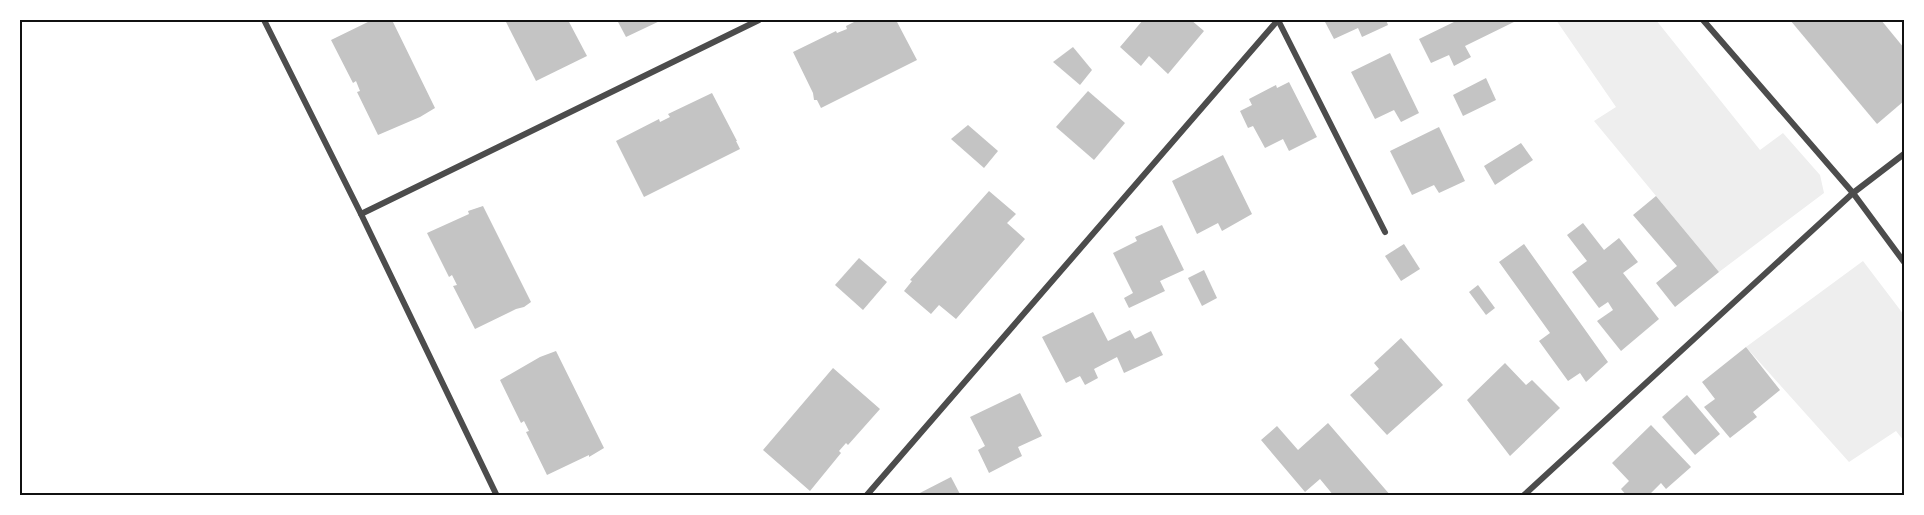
<svg xmlns="http://www.w3.org/2000/svg" width="1924" height="515" viewBox="0 0 1924 515" font-family="Jost,sans-serif">
<rect width="100%" height="100%" fill="#fff"/>
<g fill="#eee">
<polygon points="1556,20 1656,20 1760,150 1783,133 1820,175 1824,193 1719,272 1594,121 1616,107"/>
<polygon points="1863,261 1904,315 1904,441 1896,431 1849,462 1746,347"/>
</g>
<g fill="#c4c4c4">
<polygon points="372,20 392,20 435,108 420,117 378,135 357,92 360,91 356,81 353,83 331,40"/>
<polygon points="505,20 568,20 587,56 536,81"/>
<polygon points="617,20 662,20 626,37"/>
<polygon points="858,20 896,20 917,60 821,108 817,100 814,100 813,93 793,52 836,31 837,33 847,29 846,26"/>
<polygon points="1143,20 1191,20 1204,31 1168,74 1149,56 1141,66 1120,47"/>
<polygon points="1324,20 1386,20 1388,25 1362,37 1358,28 1334,39"/>
<polygon points="1458,20 1518,20 1465,46 1471,57 1454,66 1449,55 1431,63 1419,39"/>
<polygon points="1790,20 1881,20 1904,48 1904,101 1877,124"/>
<polygon points="1073,47 1092,70 1080,85 1053,62"/>
<polygon points="1390,53 1419,113 1401,122 1394,110 1375,119 1351,72"/>
<polygon points="1486,78 1496,100 1463,116 1453,95"/>
<polygon points="1289,82 1317,137 1289,151 1283,139 1265,148 1253,126 1248,128 1240,111 1252,105 1249,99 1276,85 1277,88"/>
<polygon points="1088,91 1125,123 1094,160 1056,127"/>
<polygon points="712,93 737,141 736,141 740,149 644,197 616,141 659,119 660,122 670,117 668,114"/>
<polygon points="968,125 998,151 984,168 951,139"/>
<polygon points="1439,127 1465,181 1439,193 1434,185 1412,195 1390,151"/>
<polygon points="1521,143 1533,160 1495,185 1484,166"/>
<polygon points="1223,155 1252,214 1222,231 1218,223 1197,234 1172,181"/>
<polygon points="989,191 1016,214 1007,223 1025,239 956,319 939,305 931,314 904,291 912,281 910,280"/>
<polygon points="1656,196 1719,272 1675,307 1656,283 1677,266 1633,215"/>
<polygon points="483,206 531,302 524,307 516,309 475,329 453,286 457,285 452,275 449,277 427,233 469,214 468,211"/>
<polygon points="1583,223 1604,250 1619,238 1638,262 1623,273 1659,319 1621,351 1597,321 1613,310 1608,302 1599,308 1572,272 1587,261 1567,235"/>
<polygon points="1162,225 1184,270 1160,281 1165,291 1129,308 1124,298 1133,293 1113,253 1137,241 1135,237"/>
<polygon points="1404,244 1420,269 1401,281 1385,256"/>
<polygon points="1524,244 1608,362 1586,382 1580,373 1568,381 1539,341 1550,333 1499,262"/>
<polygon points="859,258 887,282 863,310 835,285"/>
<polygon points="1204,270 1217,298 1202,306 1188,278"/>
<polygon points="1478,285 1495,308 1486,315 1469,292"/>
<polygon points="1093,312 1108,341 1130,330 1135,339 1151,331 1163,355 1124,373 1117,357 1094,369 1098,378 1085,385 1080,376 1066,383 1042,337"/>
<polygon points="1401,338 1443,385 1387,435 1350,395 1379,369 1374,363"/>
<polygon points="1746,347 1780,390 1753,412 1757,417 1730,438 1704,407 1715,399 1702,382"/>
<polygon points="556,351 604,448 589,457 589,455 547,475 526,432 529,431 524,421 521,423 500,380 540,357"/>
<polygon points="1505,363 1526,385 1532,380 1560,408 1510,456 1467,400"/>
<polygon points="833,368 880,409 848,445 846,443 839,451 841,453 810,491 763,450"/>
<polygon points="1020,393 1042,436 1018,447 1022,456 989,473 978,450 985,446 970,417"/>
<polygon points="1687,395 1720,434 1695,455 1662,417"/>
<polygon points="1328,423 1391,496 1334,496 1320,479 1305,492 1261,440 1277,426 1298,450"/>
<polygon points="1651,425 1691,467 1666,489 1661,483 1648,496 1627,496 1621,489 1629,481 1612,463"/>
<polygon points="951,477 961,496 914,496"/>
</g>
<g fill="none" stroke-linecap="round" stroke-linejoin="round">
<g stroke="#4c4c4c" stroke-width="6">
<polyline points="264,20 361,214 497,496"/>
<polyline points="1278,20 1385,232"/>
<polyline points="1703,20 1853,193 1904,262"/>
<polyline points="361,214 759,20"/>
<polyline points="866,496 1278,20"/>
<polyline points="1523,496 1853,193 1904,154"/>
</g>
</g>
<rect width="1924" height="515" fill="none" stroke="#ffffff" stroke-width="42"/>
<rect x="21" y="21" width="1882" height="473" fill="none" stroke="#111" stroke-width="2"/>
</svg>
